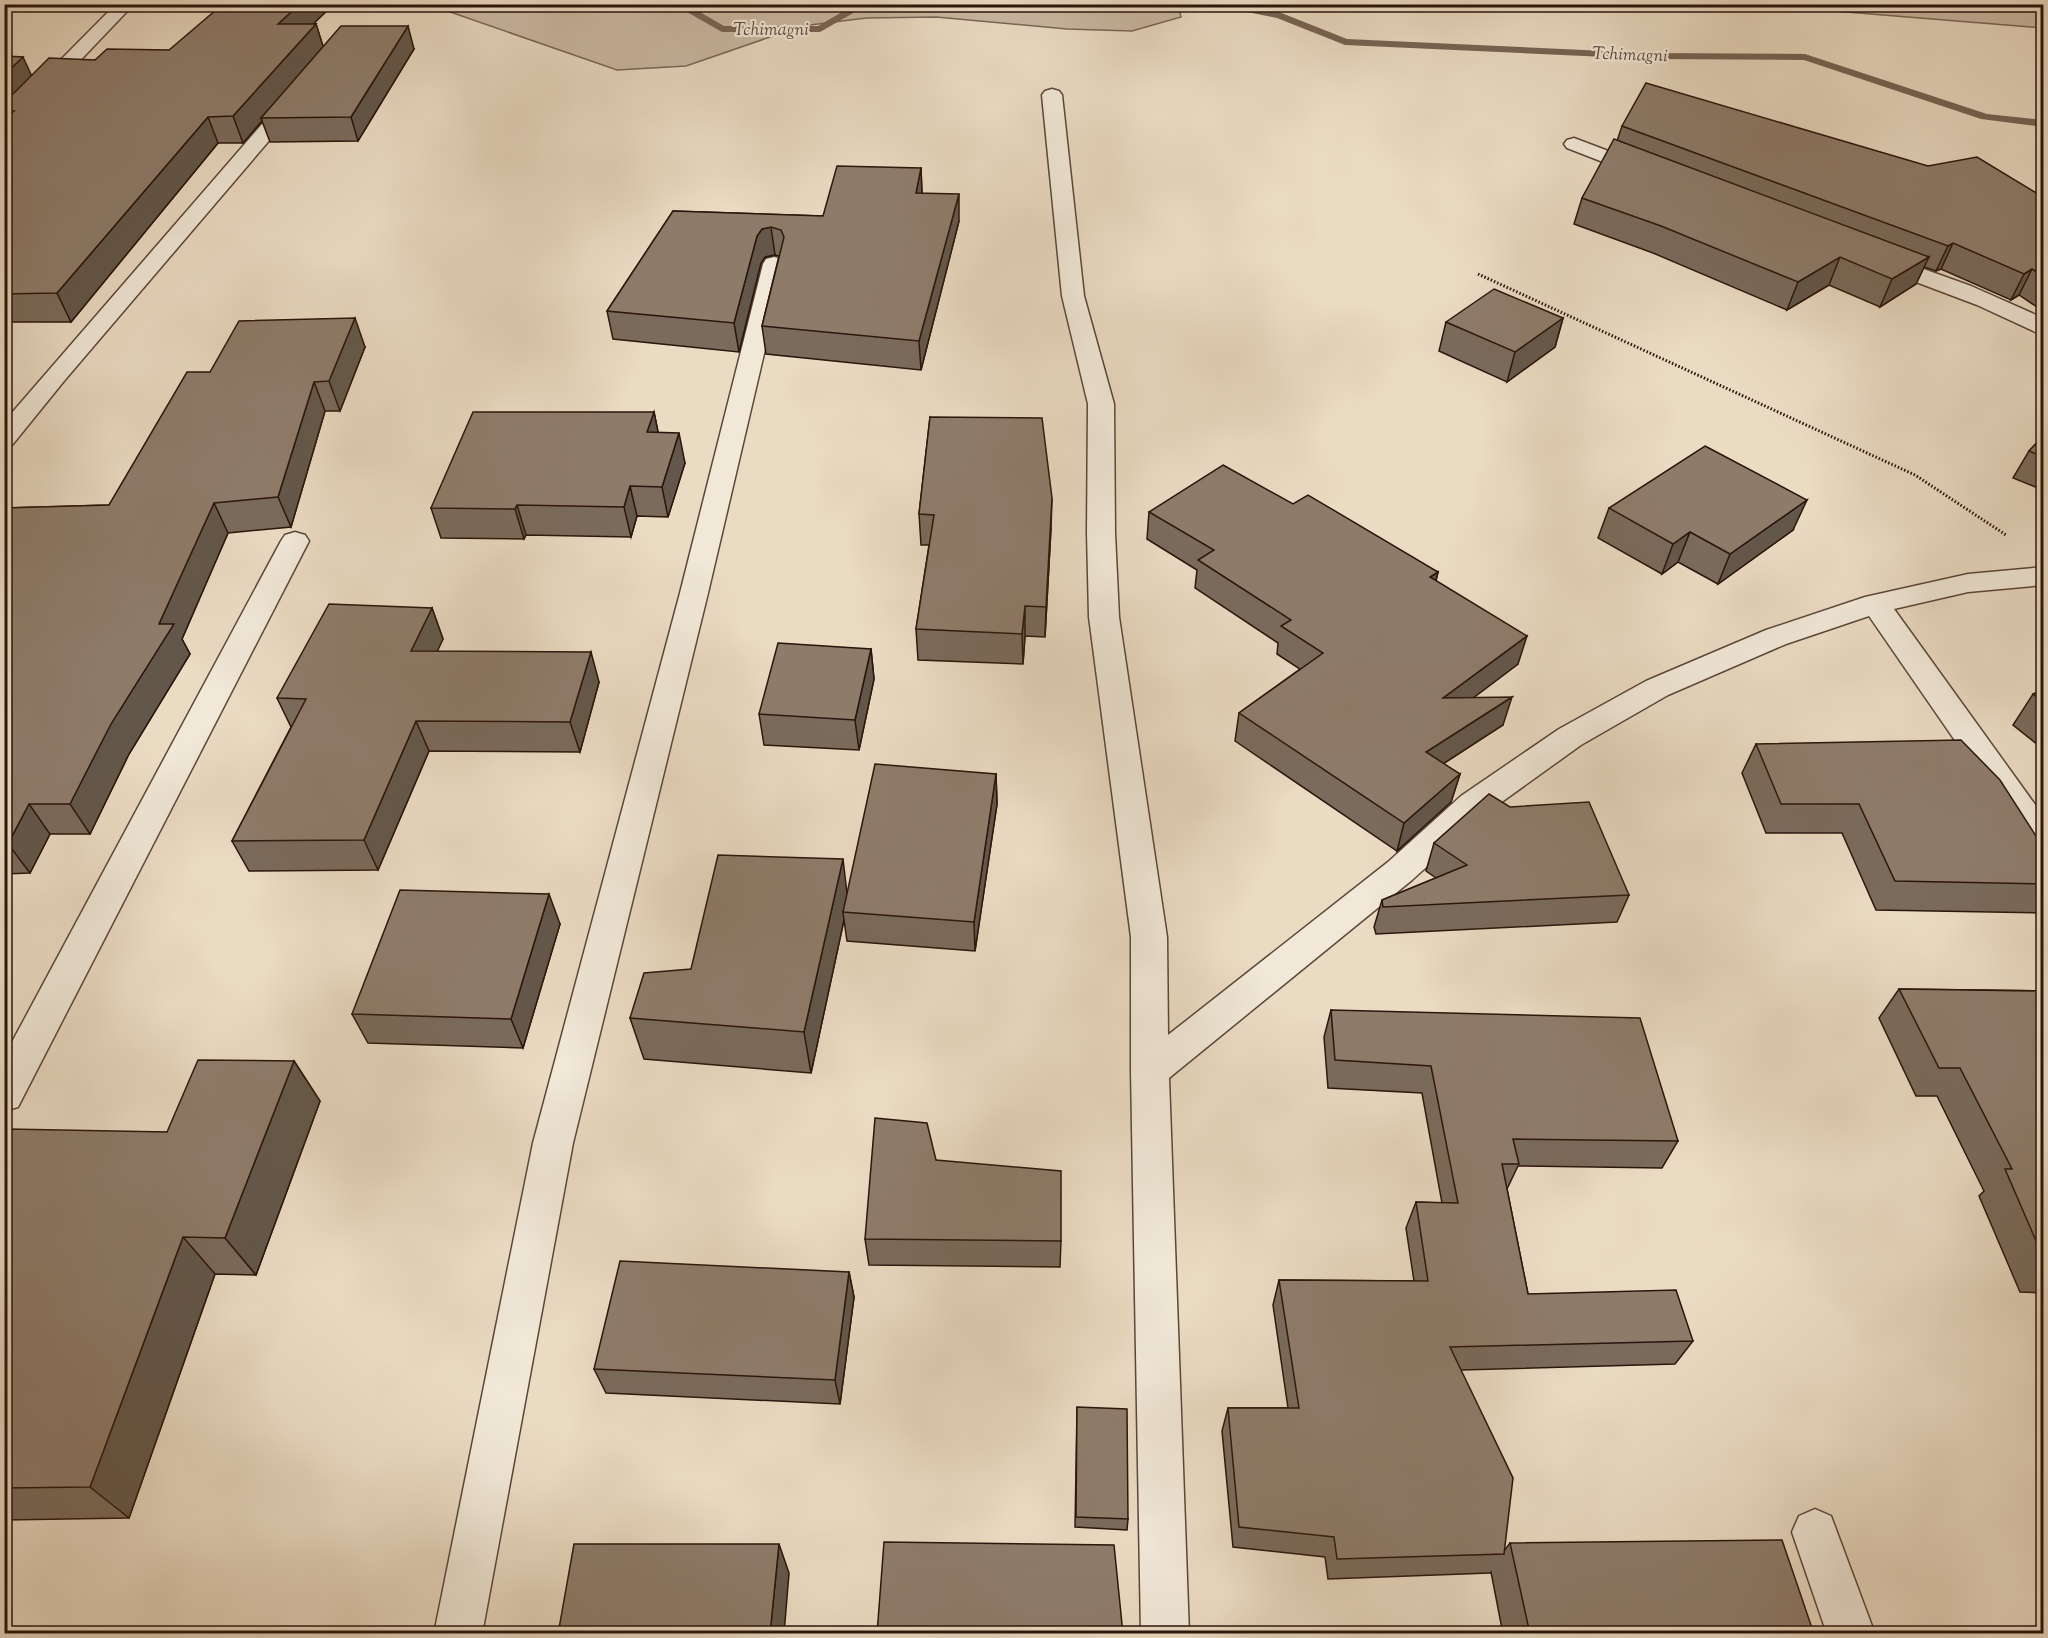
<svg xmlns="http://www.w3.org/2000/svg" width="2048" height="1638" viewBox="0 0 2048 1638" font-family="'Sorts Mill Goudy',serif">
<rect width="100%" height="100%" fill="#eadbc3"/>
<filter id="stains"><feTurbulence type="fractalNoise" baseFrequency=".00333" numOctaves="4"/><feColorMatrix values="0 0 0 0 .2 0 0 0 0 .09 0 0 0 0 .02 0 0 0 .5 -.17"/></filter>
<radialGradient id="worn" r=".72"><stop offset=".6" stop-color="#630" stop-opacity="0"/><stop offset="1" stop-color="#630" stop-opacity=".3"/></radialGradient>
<g fill="#cab9a4" stroke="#7a6758" stroke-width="1.5">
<polygon points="1178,4 1181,17 1132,31 1067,29 936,17 866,18 802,26 686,66 617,70 430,5"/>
<polygon points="1761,5 2043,5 2043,28"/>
</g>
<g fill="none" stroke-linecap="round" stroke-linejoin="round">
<g fill="#776455" fill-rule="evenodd">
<polygon points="673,4 686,4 724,26 818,26 856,4 869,4 820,32 722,32"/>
<polygon points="1207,4 1234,4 1279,12 1347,39 1649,53 1805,54 1987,114 2044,120 2044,127 1981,119 1804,60 1649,59 1345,45 1277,18"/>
</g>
<defs>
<g id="street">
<polygon points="116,4 134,4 11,133 4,135 4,117"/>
<polygon points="1052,89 1059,91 1062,95 1084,296 1114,404 1115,533 1119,617 1167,937 1168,1035 1388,862 1461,796 1559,729 1646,681 1766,630 1865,597 1968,574 2044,567 2044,585 1968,592 1894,609 2044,817 2044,855 2032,852 1869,616 1786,644 1668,695 1581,745 1485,814 1412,880 1169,1078 1189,1634 1141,1634 1131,1071 1131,937 1089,617 1087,533 1088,404 1062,296 1042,95 1045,91"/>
<polygon points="295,92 302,94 305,98 302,102 64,381 13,444 4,447 4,422 288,94"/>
<polygon points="1574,138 1653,168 1656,172 1653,176 1646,178 1639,176 1567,148 1564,144 1567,140"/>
<polygon points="1879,253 1971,286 2034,314 2044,319 2044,336 1977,305 1871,265 1868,260 1871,255"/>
<polygon points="774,257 782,259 785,264 708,593 573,1143 482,1634 434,1634 533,1143 680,593 763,264 766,259"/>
<polygon points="295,532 305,535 309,541 18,1107 4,1111 4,1057 281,541 285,535"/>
<polygon points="1815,1509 1831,1516 1875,1634 1827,1634 1792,1532 1799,1516"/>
</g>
</defs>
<use href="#street" stroke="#5b463a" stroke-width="3"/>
<polyline stroke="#2b150c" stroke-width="3" stroke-dasharray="1.5 2" stroke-linecap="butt" points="1478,274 1915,475 2006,535"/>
<use href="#street" fill="#f1e8d8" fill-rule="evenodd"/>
</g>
<g fill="#7a6b5c" stroke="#2b150c" stroke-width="1.5">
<polygon points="334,4 313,24 316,24 323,47 414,49 358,141 270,142 262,121 243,143 218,143 71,322 4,322 4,56 32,76 95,60 169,50"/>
<polygon points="1622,126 1928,166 2043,197 2043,311 2019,295 2011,300 1941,269 1936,271 1924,267 1916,284 1880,307 1829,285 1787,310 1653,253 1574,224 1582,198 1617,141"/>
<polygon points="921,168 922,193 959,221 921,370 766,354 762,326 779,256 775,255 765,257 761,263 739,352 613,339 607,311 673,211 823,216"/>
<polygon points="1563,318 1555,347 1507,382 1439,351 1446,322"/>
<polygon points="365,347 340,411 325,411 291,527 228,533 182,639 190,654 129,754 90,834 50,834 30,873 4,874 4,508 109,505 210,372"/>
<polygon points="654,412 658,432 685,463 668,517 637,516 631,537 526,535 524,539 441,538 431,508"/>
<polygon points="930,417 1051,528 1045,637 1025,636 1023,664 918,660 916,629 929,545 921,545 919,514"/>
<polygon points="2043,436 2043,490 2013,478 2029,451"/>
<polygon points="1293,504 1438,572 1436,581 1518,664 1474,697 1503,725 1443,764 1460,774 1451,802 1397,851 1235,741 1239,713 1300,669 1277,654 1278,643 1195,588 1197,570 1147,539 1149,512"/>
<polygon points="1609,508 1793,530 1718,584 1678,562 1662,574 1598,538"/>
<polygon points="432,608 443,639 437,651 599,682 580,752 429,751 378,870 249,871 232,841 291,727 277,698"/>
<polygon points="871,649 874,679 859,750 764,745 759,714"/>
<polygon points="2043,690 2043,749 2013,725 2033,694"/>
<polygon points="1756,744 2043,847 2043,913 1876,910 1842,833 1766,833 1742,773"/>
<polygon points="996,774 997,804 975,951 847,941 844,920 811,1073 644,1059 630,1018 691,969 847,894"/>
<polygon points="1434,843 1629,895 1617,922 1376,934 1374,927 1382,900 1436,878 1426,871"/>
<polygon points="560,924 523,1048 368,1043 352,1014"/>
<polygon points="1899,989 2043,991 2043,1293 2020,1292 1979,1196 1984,1191 1937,1096 1916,1096 1879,1018"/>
<polygon points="1331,1010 1678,1141 1662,1168 1518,1166 1507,1189 1528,1294 1693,1341 1675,1364 1461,1370 1504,1551 1510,1543 1814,1634 1503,1634 1491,1572 1490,1573 1328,1579 1325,1557 1233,1547 1222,1431 1228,1408 1288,1408 1273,1305 1279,1280 1414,1281 1406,1228 1416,1202 1442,1203 1422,1093 1328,1088 1324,1037"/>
<polygon points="294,1061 320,1101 256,1275 215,1274 129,1518 4,1520 4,1135 167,1132"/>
<polygon points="936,1160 1061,1241 1060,1267 869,1265 865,1239"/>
<polygon points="849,1272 854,1297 840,1404 606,1393 594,1369"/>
<polygon points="1077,1407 1128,1519 1127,1530 1075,1527"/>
</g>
<g fill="#63574b" stroke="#2b150c" stroke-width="1.5">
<polygon points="300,4 334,4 287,49 278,24"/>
<polygon points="316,24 324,49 261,118 262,121 243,143 233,116"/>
<polygon points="408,26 414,49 358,141 351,117"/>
<polygon points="23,57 35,83 4,111 4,75"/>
<polygon points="208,117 218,143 71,322 57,293"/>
<polygon points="921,168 922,195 916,193"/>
<polygon points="959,194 959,221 921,370 919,341"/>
<polygon points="771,227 775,255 765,257 761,263 739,352 734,323 757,236 762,229"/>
<polygon points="1953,243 1941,269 1936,271 1948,246"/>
<polygon points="1840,257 1829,285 1787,310 1798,282"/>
<polygon points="1929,257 1916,284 1880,307 1892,279"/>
<polygon points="2032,269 2019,295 2011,300 2024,274"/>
<polygon points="355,318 365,347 340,411 329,381"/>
<polygon points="1563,318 1555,347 1507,382 1515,352"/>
<polygon points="314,382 325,411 291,527 278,497"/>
<polygon points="654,412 660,442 647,432"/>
<polygon points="679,433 685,463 668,517 662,487"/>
<polygon points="630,486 637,516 631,537 624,507"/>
<polygon points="1052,498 1051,528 1045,637 1046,607"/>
<polygon points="1807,500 1793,530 1718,584 1730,554"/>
<polygon points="214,503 228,533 182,639 190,654 129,754 90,834 70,804 159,624"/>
<polygon points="517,505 526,535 524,539 515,509"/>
<polygon points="1690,532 1678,562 1662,574 1673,544"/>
<polygon points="1438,572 1431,599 1430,577"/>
<polygon points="1025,606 1025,636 1023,664 1022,634"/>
<polygon points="432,608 443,639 423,682 411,651"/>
<polygon points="1527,636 1518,664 1436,726 1443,698"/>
<polygon points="871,649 874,679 859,750 855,720"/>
<polygon points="591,652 599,682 580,752 570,722"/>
<polygon points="1512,697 1503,725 1418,780 1426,752"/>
<polygon points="416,721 429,751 378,870 364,840"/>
<polygon points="996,774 997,804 975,951 974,922"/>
<polygon points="1460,774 1451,802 1397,851 1404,823"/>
<polygon points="29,804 50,834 30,873 8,844"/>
<polygon points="843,859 848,902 843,912 844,920 811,1073 804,1032"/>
<polygon points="549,894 560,924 523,1048 511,1019"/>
<polygon points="294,1061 320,1101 256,1275 225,1238"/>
<polygon points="183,1237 215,1274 129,1518 90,1487"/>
<polygon points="849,1272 854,1297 840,1404 835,1380"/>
<polygon points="779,1544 789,1573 784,1634 770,1634"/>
</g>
<g fill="#8e7c6b" stroke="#2b150c" stroke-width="1.5">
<polygon points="223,4 300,4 278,24 316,24 233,116 208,117 57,293 4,294 4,120 14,111 4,111 4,103 49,58 95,60 107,49 169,50"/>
<polygon points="341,26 408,26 351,117 261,118"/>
<polygon points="4,56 23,57 4,75"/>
<polygon points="1646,83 1928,166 1977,157 2043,197 2043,276 2032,269 2024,274 1953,243 1948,246 1622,126"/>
<polygon points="1614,139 1929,257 1892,279 1840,257 1798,282 1661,226 1582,198"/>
<polygon points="837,166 921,168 916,193 959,194 919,341 762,326 784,237 781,230 771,227 762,229 757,236 734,323 607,311 673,211 823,216"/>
<polygon points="1494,289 1563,318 1515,352 1446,322"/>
<polygon points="355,318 329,381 314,382 278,497 214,503 159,624 174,624 111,724 70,804 29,804 8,844 4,844 4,508 109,505 187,372 210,372 239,321"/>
<polygon points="473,412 654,412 647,432 679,433 662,487 630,486 624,507 517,505 515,509 431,508"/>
<polygon points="930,417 1042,418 1052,498 1046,607 1025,606 1022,634 916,629 934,515 919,514"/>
<polygon points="2043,436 2043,457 2029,451"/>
<polygon points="1705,446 1807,500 1730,554 1690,532 1673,544 1609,508"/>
<polygon points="1223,465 1293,504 1308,495 1438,572 1430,577 1527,636 1443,698 1512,697 1426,752 1460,774 1404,823 1239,713 1323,653 1281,626 1291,620 1198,560 1214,550 1149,512"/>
<polygon points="329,604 432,608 411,651 591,652 570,722 416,721 364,840 232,841 306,699 277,698"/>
<polygon points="778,643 871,649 855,720 759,714"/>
<polygon points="2043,690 2043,702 2033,694"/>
<polygon points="1961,740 2000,780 2043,847 2043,884 1895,881 1859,804 1781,804 1756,744"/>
<polygon points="875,764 996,774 974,922 843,912"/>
<polygon points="1489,794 1510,807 1589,802 1629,895 1383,907 1382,900 1467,865 1434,843"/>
<polygon points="718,855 843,859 804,1032 630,1018 644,973 691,969"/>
<polygon points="400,890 549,894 511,1019 352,1014"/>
<polygon points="1899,989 2043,991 2043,1257 2005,1169 2012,1169 1960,1068 1939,1068"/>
<polygon points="1331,1010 1640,1018 1678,1141 1513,1139 1519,1164 1502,1164 1528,1294 1676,1290 1693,1341 1450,1347 1513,1478 1504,1554 1337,1559 1334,1537 1239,1527 1228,1408 1299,1408 1279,1280 1428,1281 1416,1202 1458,1203 1431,1066 1335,1060"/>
<polygon points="198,1060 294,1061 225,1238 183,1237 90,1487 4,1488 4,1135 8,1129 167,1132"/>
<polygon points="875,1118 927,1123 936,1160 1061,1171 1061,1241 865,1239"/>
<polygon points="620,1261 849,1272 835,1380 594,1369"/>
<polygon points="1077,1407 1127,1409 1128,1519 1076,1517"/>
<polygon points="1782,1540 1814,1634 1530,1634 1510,1543"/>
<polygon points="884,1542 1114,1545 1123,1634 877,1634"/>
<polygon points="574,1544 779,1544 770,1634 558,1634"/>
</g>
<g text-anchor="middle" stroke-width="4.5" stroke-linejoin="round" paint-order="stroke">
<g font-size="18" font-style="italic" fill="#5d493c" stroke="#f1e8d8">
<text x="771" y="35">Tchimagni</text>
<text transform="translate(1630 54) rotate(2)" y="6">Tchimagni</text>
</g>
</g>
<rect width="2048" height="1638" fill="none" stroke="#eadbc3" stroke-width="24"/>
<rect x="6" y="6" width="2036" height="1626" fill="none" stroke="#2b150c" stroke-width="3"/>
<rect x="12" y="12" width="2024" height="1614" fill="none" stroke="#2b150c" stroke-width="1.5"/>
<rect width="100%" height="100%" filter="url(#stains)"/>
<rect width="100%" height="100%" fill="url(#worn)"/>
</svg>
